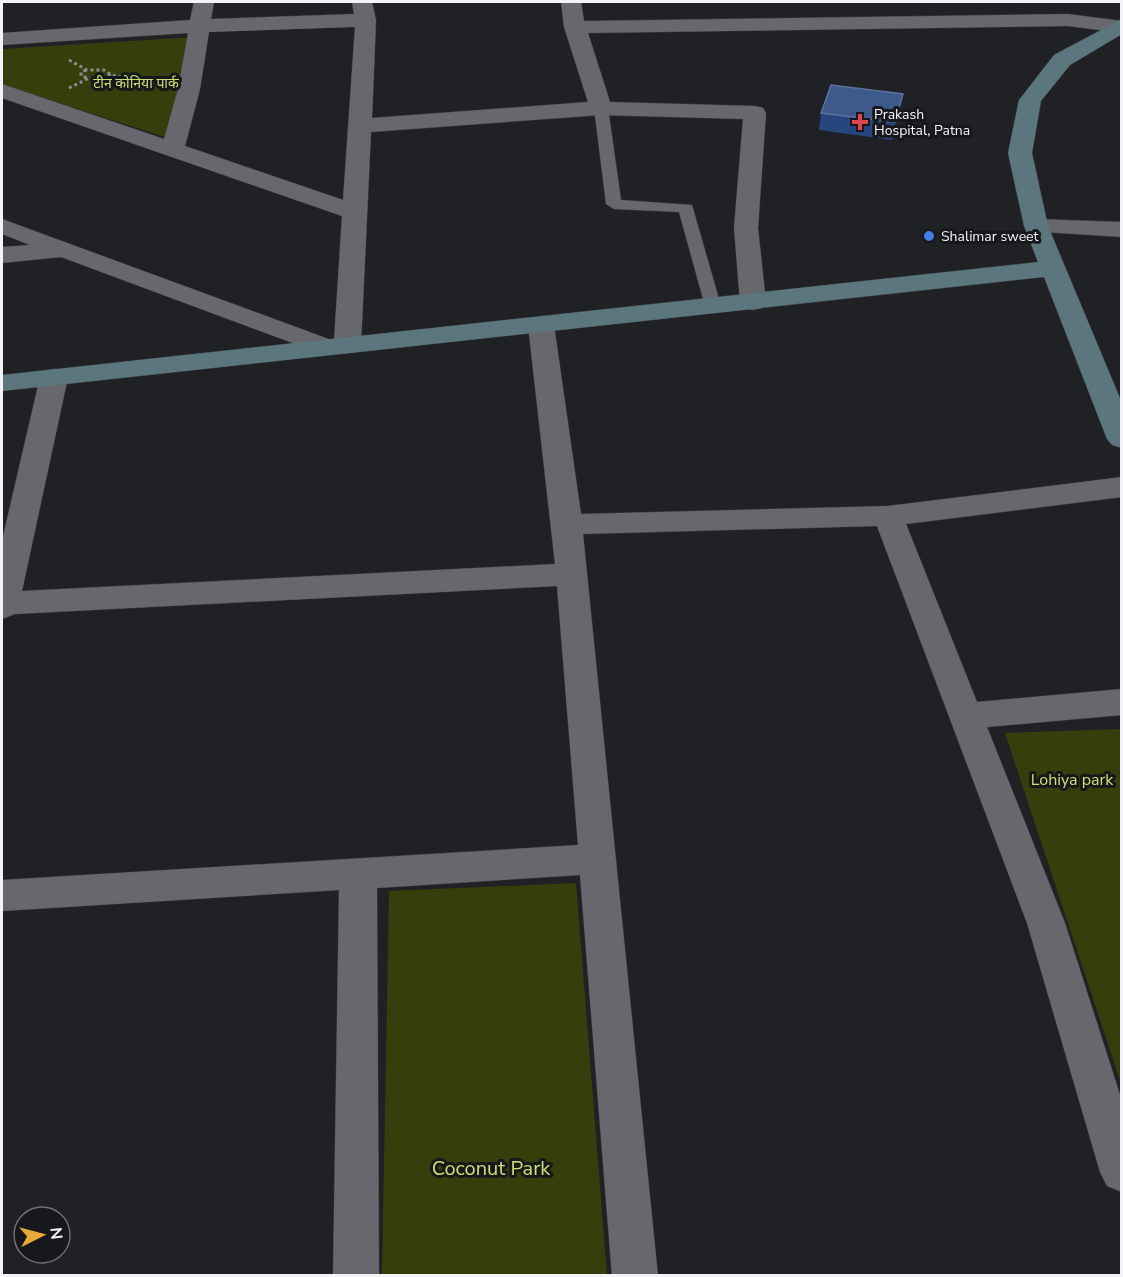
<svg xmlns="http://www.w3.org/2000/svg" width="1123" height="1277" viewBox="0 0 1123 1277" font-family="'Nunito Sans','Noto Sans Devanagari',sans-serif">
<rect width="100%" height="100%" fill="#1f2125"/>
<g fill="#363f0c">
<polygon points="193,37 165,137 2,85 2,49"/>
<polygon points="1121,729 1122,729 1121,1083 1005,733"/>
<polygon points="576,883 607,1275 382,1275 389,891"/>
</g>
<g fill="none" stroke-linecap="round" stroke-linejoin="round">
<defs>
<polygon id="lane" points="601,104 608,108 621,200 692,205 721,306 719,310 713,311 705,306 679,212 614,209 606,204 594,108"/>
<g id="street">
<path d="M194,2H214L211,19L354,14L352,2H372L376,20L372,118L588,102L564,27L561,2H581L584,21L1068,14L1122,21V33L1068,26L588,33L610,102L755,106L763,108L766,113L758,228L766,302L762,308L753,310L744,308L740,302L734,228L743,119L601,115L371,132L361,345L357,351L347,353L337,350L335,353L325,355L61,257L2,263V247L30,245L2,234V219L334,341L342,216L2,98V84L164,139L178,89L188,33L2,45V33L190,20ZM355,27L343,200L185,146L200,89L209,32Z"/>
<polygon points="1036,219 1122,222 1122,237 1027,231 1024,226 1027,221"/>
<polygon points="541,317 550,319 554,325 581,514 888,506 1122,477 1122,497 906,524 977,702 1122,689 1122,715 987,727 1065,923 1122,1101 1122,1192 1107,1186 1100,1172 1027,923 877,526 583,534 658,1276 612,1276 580,875 377,888 379,1276 333,1276 339,890 2,911 2,880 578,845 557,586 15,614 2,619 2,541 40,377 44,371 54,369 64,371 68,377 22,591 555,564 528,325 532,319"/>
</g>
<polygon id="secondary" points="1122,19 1122,34 1070,65 1041,101 1032,153 1048,226 1122,403 1122,448 1112,445 1107,439 1044,277 2,391 2,375 1038,262 1024,226 1008,153 1019,100 1054,55"/>
</defs>
<use href="#lane" stroke="#3c3e42" stroke-width="1"/>
<use href="#street" stroke="#3c3e42" stroke-width="1"/>
<use href="#secondary" stroke="#3c3e42" stroke-width="1"/>
<g stroke="#8a8c90" stroke-width="3" stroke-dasharray="3 3" stroke-linecap="butt">
<polyline points="69,60 87,70 104,70 111,75 161,84"/>
<polyline points="86,70 81,72 81,76 88,78"/>
<polyline points="69,88 89,78 99,79 111,75"/>
</g>
<use href="#lane" fill="#66686d" fill-rule="evenodd"/>
<use href="#street" fill="#66686d" fill-rule="evenodd"/>
<use href="#secondary" fill="#5b767d" fill-rule="evenodd"/>
</g>
<polygon fill="#28467e" points="903,94 900,111 892,140 819,130 821,113"/>
<polygon fill="#1b2f55" points="903,94 900,111 892,140 895,122"/>
<polygon fill="#3e598b" stroke="#5a719c" stroke-width="1.5" points="831,85 903,94 895,122 821,113"/>
<path fill="#e0444e" stroke="#16181c" stroke-width="2" d="M857 113h6v6h6v6h-6v6h-6v-6h-6v-6h6z"/>
<circle fill="#3f7fe0" stroke="#16181c" stroke-width="2" cx="929" cy="236" r="6"/>
<g text-anchor="middle" stroke-width="6" stroke-linejoin="round" paint-order="stroke">
<g font-size="14" fill="#c9e172" stroke="#16181c">
<text x="136" y="88">टीन कोनिया पार्क</text>
</g>
<g font-size="14" fill="#f2f4f7" stroke="#16181c" text-anchor="start">
<text x="874" y="119">Prakash<tspan x="874" dy="16">Hospital, Patna</tspan></text>
<text x="941" y="241">Shalimar sweet</text>
</g>
<g font-size="16" fill="#c9e172" stroke="#16181c">
<text x="1072" y="785">Lohiya park</text>
</g>
<g font-size="20" fill="#c9e172" stroke="#16181c">
<text x="491" y="1175">Coconut Park</text>
</g>
</g>
<rect width="1123" height="1277" fill="none" stroke="#f2f4f7" stroke-width="6"/>
<g transform="translate(42 1235) rotate(84)"><circle r="28" fill="#16181c" stroke="#6e7074" stroke-width="1.5"/>
<path d="M0-4.5L10 22L0 15L-10 22Z" fill="#eaaa39"/>
<text y="-9" font-size="16" font-weight="bold" text-anchor="middle" fill="#f2f4f7">N</text>
</g>
</svg>
